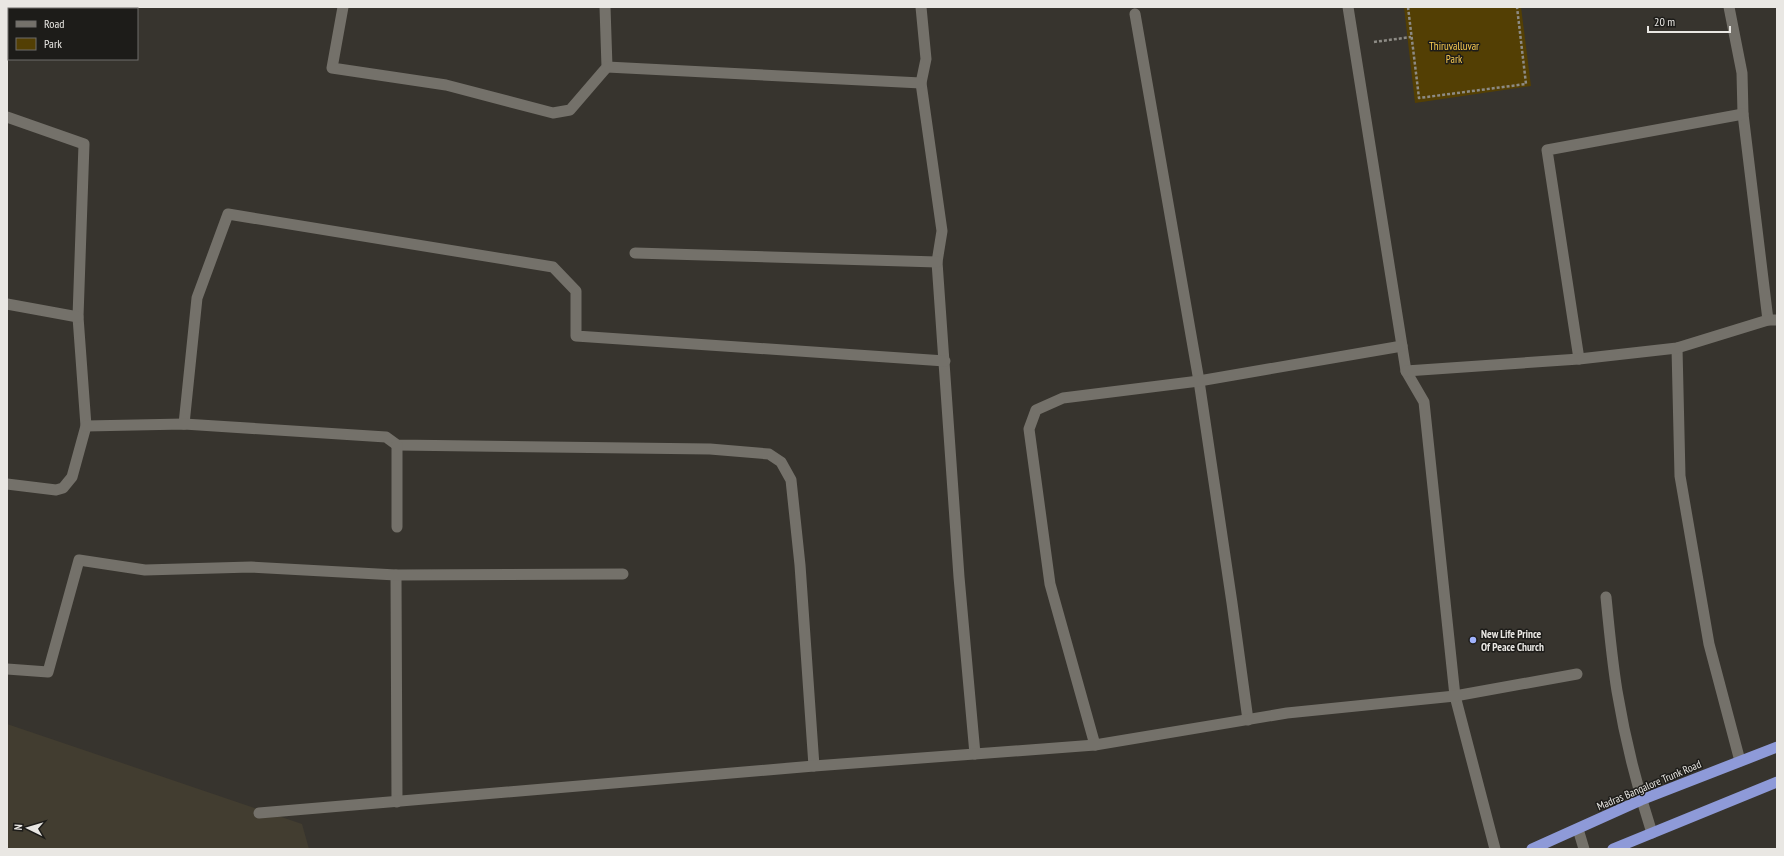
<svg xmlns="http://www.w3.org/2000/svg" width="1784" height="856" viewBox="0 0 1784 856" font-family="'PT Sans Narrow',sans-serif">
<rect width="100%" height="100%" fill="#37342e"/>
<polygon fill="#423d30" points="7,724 302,824 309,849 7,849"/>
<polygon fill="#533f04" points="1404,7 1521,7 1531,86 1415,103"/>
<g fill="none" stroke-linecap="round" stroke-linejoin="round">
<g stroke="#8d8b85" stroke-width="2.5" stroke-dasharray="3 2" stroke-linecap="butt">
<polyline points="1408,7 1419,98 1526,84 1517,7"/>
<polyline points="1374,42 1411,37"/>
</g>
<polyline stroke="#74716a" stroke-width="11" points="1578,829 1584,849"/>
<g stroke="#74716a" stroke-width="11">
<polyline points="343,7 332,68 446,85 553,113 570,110 607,67 605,7"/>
<polyline points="921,7 926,59 921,83 942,231 937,262 959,577 975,754"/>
<polyline points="1348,7 1406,371 1424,402 1455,696 1495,849"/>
<polyline points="1729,7 1742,73 1743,114 1768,320"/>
<polyline points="1135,14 1199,381 1232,603 1248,720"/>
<polyline points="607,67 921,83"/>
<polyline points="7,117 84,144 78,317 86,426 72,477 63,488 56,490 7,484"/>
<polyline points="635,253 937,262"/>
<polyline points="7,304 78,317"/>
<polyline points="1677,348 1680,476 1709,644 1740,761"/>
<polyline points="1579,359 1547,150 1743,114"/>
<polyline points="1406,371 1579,359 1677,348 1768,320 1777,320"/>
<polyline points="184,424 197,298 228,214 553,267 576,291 576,336 945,361"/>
<polyline points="86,426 184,424 386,437 397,445 710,449 769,454 781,462 791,480 800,565 814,766"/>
<polyline points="397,445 397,527"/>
<polyline points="396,575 397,802"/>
<path d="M1606,597C1609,628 1612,660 1617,691C1625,739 1637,787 1652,833"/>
<polyline points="7,669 48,672 79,560 145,570 251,567 396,575 623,574"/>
<polyline points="1095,745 1050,584 1029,429 1036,410 1063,398 1199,381 1402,346"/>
<polyline points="259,813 814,766 1095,745 1287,713 1455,696 1577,674"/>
</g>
<g stroke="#8e9ad8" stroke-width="11">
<polyline points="1532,849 1641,800 1777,747"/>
<polyline points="1613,849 1777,782"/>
</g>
</g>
<circle fill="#a1b3fd" stroke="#1d1c19" stroke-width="1.5" cx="1473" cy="640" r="4"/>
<g text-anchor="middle" stroke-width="3" stroke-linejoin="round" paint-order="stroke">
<g font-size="11" fill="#fbcc51" stroke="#1d1c19">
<text x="1454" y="50">Thiruvalluvar<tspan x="1454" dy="13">Park</tspan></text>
</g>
<g font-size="11" font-weight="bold" fill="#e9e7e3" stroke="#1d1c19" text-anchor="start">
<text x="1481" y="638">New Life Prince<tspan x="1481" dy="13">Of Peace Church</tspan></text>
</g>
<g font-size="11" fill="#e9e7e3" stroke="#1d1c19">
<text transform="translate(1649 785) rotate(-23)" y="4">Madras Bangalore Trunk Road</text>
</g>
</g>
<rect width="1784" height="856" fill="none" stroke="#e9e7e3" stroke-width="16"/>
<rect x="8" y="8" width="130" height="52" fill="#1d1c19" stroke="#6f6d6a"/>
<rect x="16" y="21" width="20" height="6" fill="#74716a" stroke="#6f6d6a"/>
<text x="44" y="28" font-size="12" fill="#e9e7e3">Road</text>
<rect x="16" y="38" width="20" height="12" fill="#533f04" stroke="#6f6d6a"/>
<text x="44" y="48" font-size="12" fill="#e9e7e3">Park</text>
<g transform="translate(28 828) rotate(275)" stroke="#1d1c19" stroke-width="3" paint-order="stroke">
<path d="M0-3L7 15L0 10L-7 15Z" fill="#e9e7e3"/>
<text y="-6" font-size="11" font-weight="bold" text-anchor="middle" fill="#e9e7e3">N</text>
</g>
<path d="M1648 26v6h82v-6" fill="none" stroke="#e9e7e3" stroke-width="2"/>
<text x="1654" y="26" font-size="12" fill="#e9e7e3" stroke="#1d1c19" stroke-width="3" paint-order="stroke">20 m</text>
</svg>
